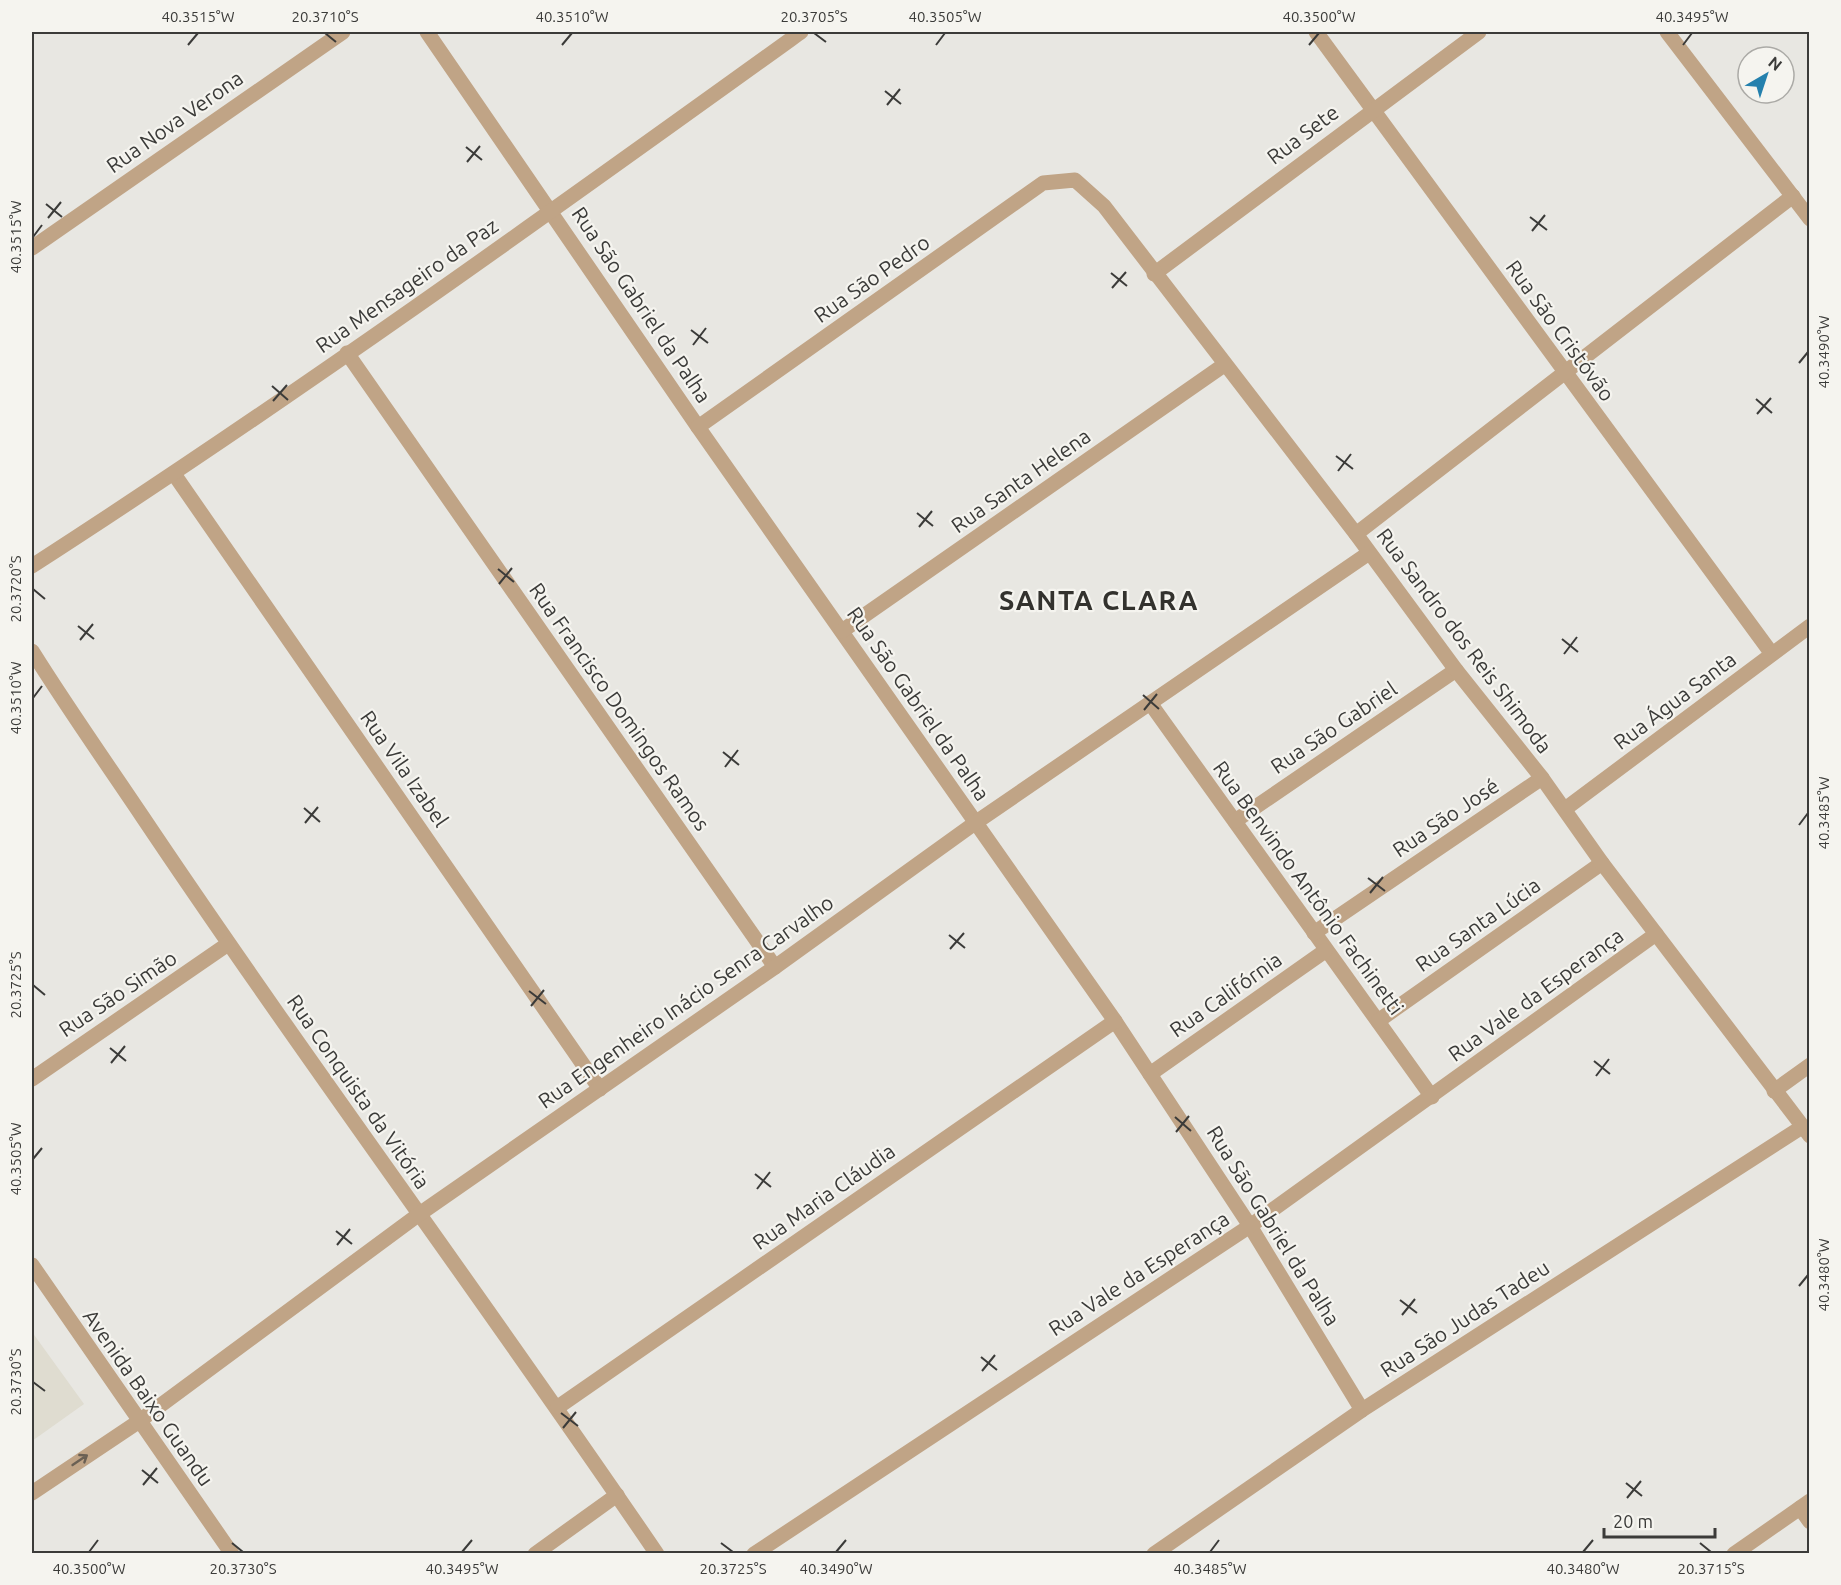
<svg xmlns="http://www.w3.org/2000/svg" width="1841" height="1585" viewBox="0 0 1841 1585" font-family="Ubuntu,sans-serif">
<rect width="100%" height="100%" fill="#e8e7e2"/>
<polygon fill="#dfdcd0" points="32,1332 84,1404 32,1441 32,1331"/>
<g fill="none" stroke-linecap="round" stroke-linejoin="round">
<g stroke="#c0a486" stroke-width="15">
<polyline points="1150,703 1432,1097"/>
<polyline points="1235,821 1456,670"/>
<polyline points="1314,933 1542,778"/>
<polyline points="1378,1021 1602,863"/>
<polyline points="1150,1074 1325,951"/>
</g>
<g stroke="#c0a486" stroke-width="15">
<polyline points="427,32 698,427 1115,1021 1250,1226 1362,1410"/>
<polyline points="1316,32 1772,654"/>
<polyline points="1667,32 1810,219"/>
<polyline points="32,248 343,32"/>
<polyline points="1154,274 1479,32"/>
<polyline points="347,353 775,967"/>
<polyline points="698,427 1043,183 1075,180 1104,206 1356,534 1456,670 1542,778 1602,863 1810,1136"/>
<polyline points="174,474 600,1089"/>
<polyline points="1356,534 1793,196"/>
<path d="M32,566C294,397 548,214 801,32"/>
<polyline points="842,631 1224,365"/>
<path d="M32,651C67,707 105,761 142,816C309,1065 488,1305 657,1554"/>
<polyline points="1565,809 1810,626"/>
<polyline points="32,1079 228,944"/>
<polyline points="1774,1091 1810,1065"/>
<polyline points="558,1407 1115,1021"/>
<polyline points="32,1493 138,1422 418,1215 775,967 975,823 1369,553"/>
<polyline points="1800,1508 1810,1522"/>
<polyline points="535,1554 617,1495"/>
<polyline points="754,1554 1250,1226 1656,934"/>
<polyline points="1154,1554 1362,1410 1802,1127"/>
<polyline points="1734,1554 1810,1501"/>
</g>
<polyline stroke="#c0a486" stroke-width="15" points="32,1265 232,1554"/>
</g>
<defs><path id="oneway-shaft" d="M-6 0H5M1.5-3L5.5 0L1.5 3" fill="none" stroke-width="1.6" stroke-linecap="round" stroke-linejoin="round" transform="scale(1.5)"/></defs>
<use stroke="#6a6054" href="#oneway-shaft" transform="translate(80 1460) rotate(-34)"/>
<path fill="none" stroke="#3b3b39" stroke-width="2" d="M325,33L336,42M814,33L826,42M188,45L198,33M562,45L572,33M936,45L945,33M1309,45L1319,33M1683,45L1692,33M885,91L901,104M887,105L900,89M466,147L482,160M467,162L480,146M46,204L62,217M1530,217L1547,230M48,218L61,202M1532,231L1545,215M33,237L42,225M1111,273L1127,286M1112,288L1126,272M691,330L708,343M693,345L706,328M1799,363L1808,352M272,386L288,400M1756,399L1772,413M273,401L287,385M1757,414L1771,398M1336,456L1353,469M1338,471L1351,454M917,513L933,526M919,527L932,511M498,569L514,582M499,584L512,568M33,589L45,599M78,626L94,639M1562,639L1578,652M80,640L93,624M1564,654L1577,637M1143,695L1159,709M33,698L42,686M1144,710L1157,694M723,752L739,765M725,767L738,750M304,808L320,822M305,823L318,807M1799,825L1808,813M1368,878L1385,891M1370,893L1383,877M949,935L965,948M950,949L964,933M33,985L45,995M529,991L546,1004M531,1006L544,990M110,1048L126,1061M1594,1061L1610,1074M111,1063L125,1046M1596,1076L1609,1059M1175,1117L1191,1131M1176,1132L1189,1116M33,1159L42,1148M755,1174L771,1187M757,1189L770,1172M336,1231L352,1244M337,1245L350,1229M1799,1286L1808,1275M1400,1300L1417,1313M1402,1315L1415,1299M981,1357L997,1370M982,1371L995,1355M33,1382L45,1391M561,1413L578,1426M563,1428L576,1412M142,1470L158,1483M1626,1483L1642,1496M143,1485L157,1468M1627,1498L1641,1481M232,1543L243,1552M721,1543L733,1552M1700,1543L1711,1552M89,1552L98,1540M462,1552L472,1540M836,1552L846,1540M1210,1552L1219,1540M1583,1552L1593,1540"/>
<g text-anchor="middle" stroke-width="4.5" stroke-linejoin="round" paint-order="stroke">
<g font-size="21" fill="#3b3b39" stroke="#f5f4ef">
<text transform="translate(175 122) rotate(-35)" y="7">Rua Nova Verona</text>
<text transform="translate(1303 135) rotate(-37)" y="7">Rua Sete</text>
<text transform="translate(872 279) rotate(-35)" y="7">Rua São Pedro</text>
<text transform="translate(407 286) rotate(-35)" y="7">Rua Mensageiro da Paz</text>
<text transform="translate(641 305) rotate(56)" y="7">Rua São Gabriel da Palha</text>
<text transform="translate(1560 331) rotate(54)" y="7">Rua São Cristóvão</text>
<text transform="translate(1021 481) rotate(-35)" y="7">Rua Santa Helena</text>
<text transform="translate(1464 641) rotate(53)" y="7">Rua Sandro dos Reis Shimoda</text>
<text transform="translate(1675 701) rotate(-37)" y="7">Rua Água Santa</text>
<text transform="translate(918 704) rotate(55)" y="7">Rua São Gabriel da Palha</text>
<text transform="translate(619 707) rotate(55)" y="7">Rua Francisco Domingos Ramos</text>
<text transform="translate(1334 728) rotate(-34)" y="7">Rua São Gabriel</text>
<text transform="translate(404 769) rotate(55)" y="7">Rua Vila Izabel</text>
<text transform="translate(1446 818) rotate(-34)" y="7">Rua São José</text>
<text transform="translate(1308 888) rotate(54)" y="7">Rua Benvindo Antônio Fachinetti</text>
<text transform="translate(1478 925) rotate(-35)" y="7">Rua Santa Lúcia</text>
<text transform="translate(118 994) rotate(-34)" y="7">Rua São Simão</text>
<text transform="translate(1226 995) rotate(-35)" y="7">Rua Califórnia</text>
<text transform="translate(1536 995) rotate(-36)" y="7">Rua Vale da Esperança</text>
<text transform="translate(686 1002) rotate(-35)" y="7">Rua Engenheiro Inácio Senra Carvalho</text>
<text transform="translate(358 1092) rotate(55)" y="7">Rua Conquista da Vitória</text>
<text transform="translate(824 1197) rotate(-35)" y="7">Rua Maria Cláudia</text>
<text transform="translate(1273 1226) rotate(58)" y="7">Rua São Gabriel da Palha</text>
<text transform="translate(1139 1274) rotate(-33)" y="7">Rua Vale da Esperança</text>
<text transform="translate(1465 1319) rotate(-33)" y="7">Rua São Judas Tadeu</text>
<text transform="translate(148 1398) rotate(55)" y="7">Avenida Baixo Guandu</text>
</g>
<g font-size="27" font-weight="bold" letter-spacing="1.5" fill="#33322e" stroke="#f5f4ef">
<text x="1099" y="610">SANTA CLARA</text>
</g>
</g>
<rect width="1841" height="1585" fill="none" stroke="#f5f4ef" stroke-width="66"/>
<g transform="translate(1766 75) rotate(39)"><circle r="28" fill="#f5f4ef" stroke="#abaaa6" stroke-width="1.5"/>
<path d="M0-4.5L10 22L0 15L-10 22Z" fill="#2480ad"/>
<text y="-9" font-size="16" font-weight="bold" text-anchor="middle" fill="#3b3b39">N</text>
</g>
<path d="M1604 1528v9h111v-9" fill="none" stroke="#3b3b39" stroke-width="3"/>
<text x="1613" y="1528" font-size="18" fill="#3b3b39" stroke="#f5f4ef" stroke-width="4.5" paint-order="stroke">20 m</text>
<rect x="33" y="33" width="1775" height="1519" fill="none" stroke="#3b3b39" stroke-width="2"/>
<g font-size="15" text-anchor="middle" fill="#3b3b39">
<text x="198" y="22">40.3515°W</text>
<text x="325" y="22">20.3710°S</text>
<text x="572" y="22">40.3510°W</text>
<text x="814" y="22">20.3705°S</text>
<text x="945" y="22">40.3505°W</text>
<text x="1319" y="22">40.3500°W</text>
<text x="1692" y="22">40.3495°W</text>
<text transform="translate(16 237) rotate(-90)" y="5">40.3515°W</text>
<text transform="translate(1824 352) rotate(-90)" y="5">40.3490°W</text>
<text transform="translate(16 589) rotate(-90)" y="5">20.3720°S</text>
<text transform="translate(16 698) rotate(-90)" y="5">40.3510°W</text>
<text transform="translate(1824 813) rotate(-90)" y="5">40.3485°W</text>
<text transform="translate(16 985) rotate(-90)" y="5">20.3725°S</text>
<text transform="translate(16 1159) rotate(-90)" y="5">40.3505°W</text>
<text transform="translate(1824 1275) rotate(-90)" y="5">40.3480°W</text>
<text transform="translate(16 1382) rotate(-90)" y="5">20.3730°S</text>
<text x="89" y="1574">40.3500°W</text>
<text x="243" y="1574">20.3730°S</text>
<text x="462" y="1574">40.3495°W</text>
<text x="733" y="1574">20.3725°S</text>
<text x="836" y="1574">40.3490°W</text>
<text x="1210" y="1574">40.3485°W</text>
<text x="1583" y="1574">40.3480°W</text>
<text x="1711" y="1574">20.3715°S</text>
</g>
</svg>
